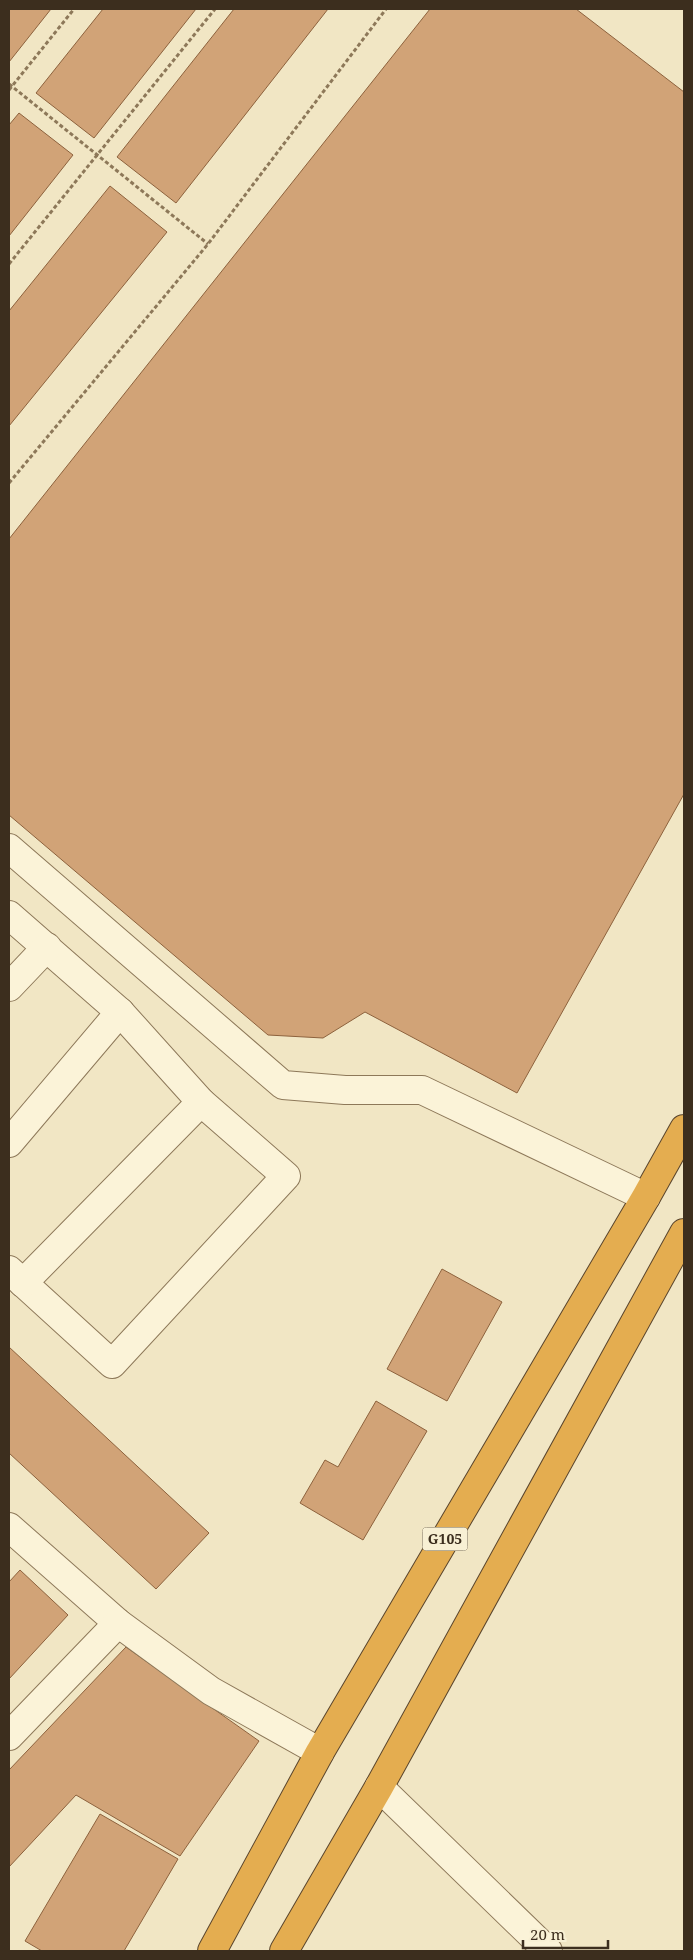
<svg xmlns="http://www.w3.org/2000/svg" width="693" height="1960" viewBox="0 0 693 1960" font-family="'Noto Serif',serif">
<rect width="100%" height="100%" fill="#f1e6c4"/>
<g fill="#d1a377" stroke="#8d623d">
<polygon points="9,9 51,9 9,62"/>
<polygon points="103,9 196,9 94,138 36,93"/>
<polygon points="234,9 328,9 176,203 117,157"/>
<polygon points="430,9 576,9 684,92 684,794 517,1093 365,1012 323,1038 268,1035 9,815 9,539"/>
<polygon points="19,113 73,155 9,236 9,125"/>
<polygon points="110,186 167,232 9,426 9,311"/>
<polygon points="442,1269 502,1302 447,1401 387,1369"/>
<polygon points="9,1347 209,1533 156,1589 9,1453"/>
<polygon points="376,1401 427,1431 363,1540 300,1503 325,1460 338,1467"/>
<polygon points="20,1570 68,1615 9,1679 9,1582"/>
<polygon points="126,1647 259,1741 180,1856 76,1795 9,1867 9,1770"/>
<polygon points="100,1814 178,1859 124,1951 42,1951 25,1941"/>
</g>
<g fill="none" stroke-linecap="round" stroke-linejoin="round">
<defs>
<g id="minor">
<polyline points="9,848 283,1085 345,1090 422,1090 646,1197"/>
<polyline points="9,915 120,1012 201,1102 286,1176 112,1364 9,1270"/>
<polyline points="9,987 47,947"/>
<polyline points="9,1143 120,1012"/>
<polyline points="23,1283 201,1102"/>
<polyline points="9,1527 118,1623 211,1691 320,1752"/>
<polyline points="9,1736 118,1623"/>
<polyline points="379,1787 548,1951"/>
</g>
<g id="highway">
<polyline points="212,1951 320,1752 646,1197 684,1129"/>
<polyline points="284,1951 379,1787 684,1233"/>
</g>
</defs>
<use href="#minor" stroke="#8d7859" stroke-width="30"/>
<use href="#highway" stroke="#5a452d" stroke-width="30"/>
<g stroke="#8d7859" stroke-width="3" stroke-dasharray="4 2.5" stroke-linecap="butt">
<polyline points="9,84 208,244"/>
<polyline points="9,90 74,9"/>
<polyline points="9,264 215,9"/>
<polyline points="9,483 208,244 386,9"/>
</g>
<use href="#minor" stroke="#fbf3d8" stroke-width="28"/>
<use href="#highway" stroke="#e4ad50" stroke-width="28"/>
</g>
<g text-anchor="middle" stroke-width="4" stroke-linejoin="round" paint-order="stroke">
<rect fill="#f8f0d4" stroke="#746855" stroke-width="1" x="422.5" y="1527.5" width="45" height="23" rx="4"/>
<g font-size="14" font-weight="bold" fill="#3c2e1e">
<text x="445" y="1544">G105</text>
</g>
</g>
<rect width="693" height="1960" fill="none" stroke="#3c2e1e" stroke-width="20"/>
<path d="M523 1940v8h85v-8" fill="none" stroke="#3c2e1e" stroke-width="2.5"/>
<text x="530" y="1940" font-size="15" fill="#3c2e1e" stroke="#f8f0d4" stroke-width="4" paint-order="stroke">20 m</text>
</svg>
